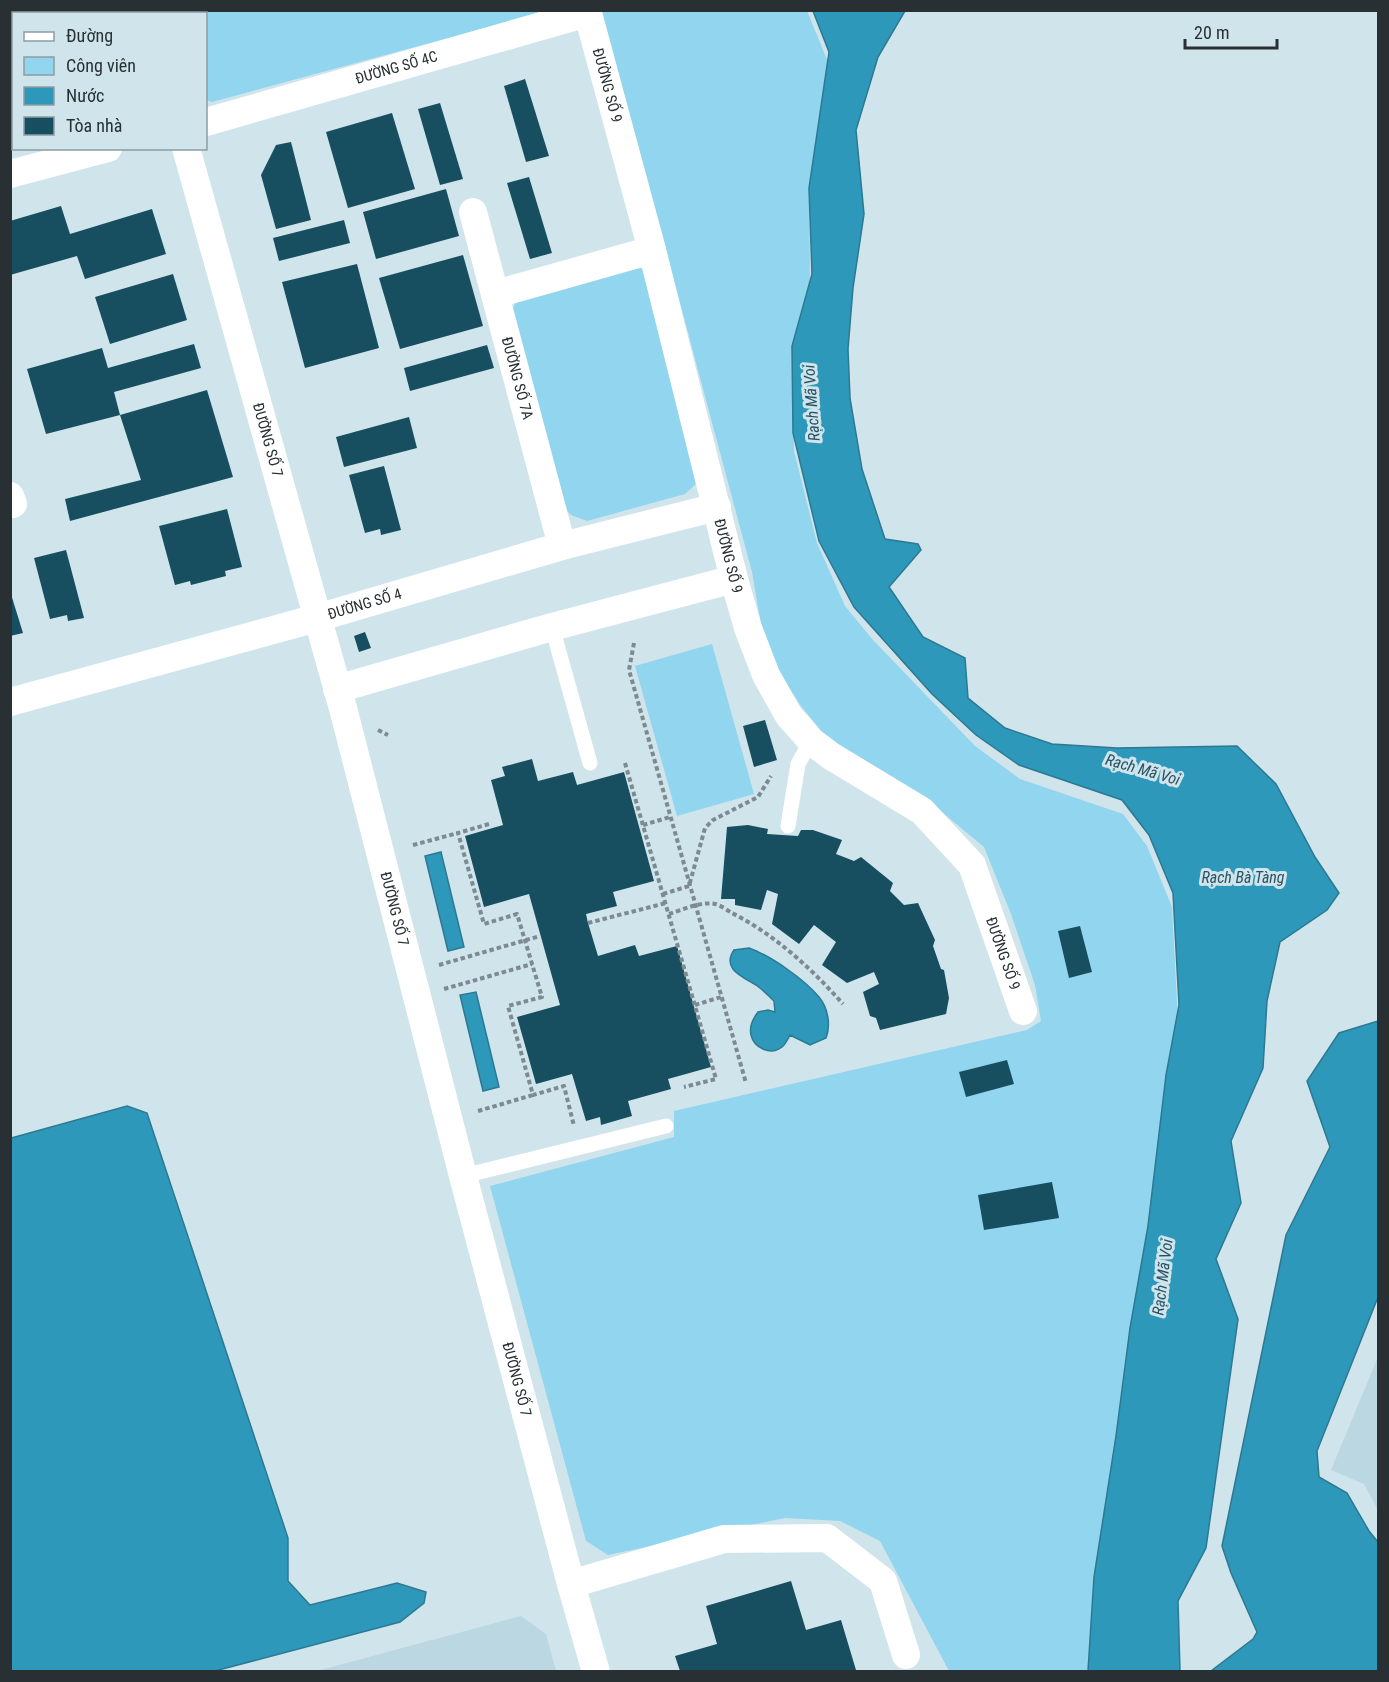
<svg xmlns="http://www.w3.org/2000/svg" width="1389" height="1682" viewBox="0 0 1389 1682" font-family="'Roboto Condensed',sans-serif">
<rect width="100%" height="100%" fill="#d0e4ec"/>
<g fill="#bbd7e2">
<polygon points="11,11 76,11 81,13 14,14 14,143 11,143"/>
<polygon points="1378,1357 1378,1510 1364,1484 1331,1470"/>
<polygon points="521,1616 546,1634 556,1671 317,1671"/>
</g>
<g fill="#91d5ef">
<polygon points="156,11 540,11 533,15 212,102 206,100 206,14 157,13"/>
<polygon points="602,11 807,11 828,62 809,187 810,283 793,382 794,451 817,543 845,606 873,640 975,746 1020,779 1123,814 1147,846 1172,907 1178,1021 1154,1190 1130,1331 1089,1671 949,1671 880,1541 840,1521 785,1518 608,1555 586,1541 490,1186 674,1137 674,1111 1027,1030 1041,1021 1035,985 1011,914 984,847 925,798 827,738 801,706 777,669 762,630 752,572"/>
<polygon points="621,268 641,268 651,278 701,471 695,485 685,494 587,521 571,515 557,499 511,317 514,305 524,295"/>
<polygon points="712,644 754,794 677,816 635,666"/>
</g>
<g fill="#2e98ba" stroke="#2c7992" stroke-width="1.5">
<polygon points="813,11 905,11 878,57 856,130 864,214 853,288 848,349 850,398 862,469 885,539 918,544 921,550 889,587 923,637 965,658 968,698 1005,728 1052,744 1117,748 1237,746 1276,784 1315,857 1339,893 1327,910 1280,942 1267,1001 1263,1068 1231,1141 1241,1203 1216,1259 1238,1319 1206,1548 1178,1601 1180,1671 1088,1671 1094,1577 1116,1436 1130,1328 1148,1226 1166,1075 1179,1005 1173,893 1149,835 1122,800 1019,765 976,735 932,694 854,607 819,541 793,433 792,346 812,274 809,188 829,52"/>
<polygon points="441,852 464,947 448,951 425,856"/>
<path d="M749,948C771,956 804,979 819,997C828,1008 831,1025 826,1038L810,1045L790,1035C788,1039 785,1045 782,1047C771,1056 754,1048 751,1035C749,1026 753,1019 758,1012L768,1010L775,1012L774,1001C769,996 763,990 756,985C743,977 721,969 734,950Z"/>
<polygon points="476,992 499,1087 483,1091 460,995"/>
<polygon points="1378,1021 1378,1297 1317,1451 1319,1477 1347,1493 1369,1531 1378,1542 1378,1671 1211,1671 1253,1639 1257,1632 1231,1573 1222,1546 1286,1235 1330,1147 1307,1081 1339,1033"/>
<polygon points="127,1106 147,1113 288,1538 288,1581 310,1605 397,1583 426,1592 424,1603 400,1622 215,1671 11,1671 11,1138"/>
</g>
<g fill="#174e60">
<polygon points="10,18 14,19 14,61 10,66"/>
<polygon points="525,79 549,156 526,162 504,86"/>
<polygon points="440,103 463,179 440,185 418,109"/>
<polygon points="392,113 415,189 348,208 326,132"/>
<polygon points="291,142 311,220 276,229 261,175 276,145"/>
<polygon points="529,177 552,253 530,259 507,183"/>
<polygon points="446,189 459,236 376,259 363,212"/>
<polygon points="61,206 70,234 152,209 166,254 85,279 77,256 10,275 10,221"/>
<polygon points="344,220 350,243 279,261 273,238"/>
<polygon points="463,255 483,326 400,349 379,278"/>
<polygon points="357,264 379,348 305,368 282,282"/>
<polygon points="173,274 187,320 110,344 95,297"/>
<polygon points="194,344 201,368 114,392 120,415 207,390 233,477 70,521 65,499 141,480 120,415 46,434 27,369 102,348 108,368"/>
<polygon points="487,345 494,368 410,391 404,368"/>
<polygon points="409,417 417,448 344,467 336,437"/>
<polygon points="384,466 401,530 381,535 380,529 365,533 349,475"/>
<polygon points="227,509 242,567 225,571 226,576 191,585 190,581 175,585 159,526"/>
<polygon points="66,550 84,618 68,621 67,615 50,619 34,558"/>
<polygon points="10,591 23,633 10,636"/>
<polygon points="365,632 371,648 359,652 354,636"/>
<polygon points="765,720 777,760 754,767 743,726"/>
<polygon points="532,759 538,781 573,772 577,785 624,772 654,881 613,892 617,906 586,914 588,923 598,956 635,945 639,956 677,946 711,1067 668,1079 671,1089 628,1101 632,1116 601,1125 600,1117 586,1121 572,1074 536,1084 517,1017 560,1005 529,894 484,907 465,836 503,825 491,780 505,776 502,767"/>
<polygon points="748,825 768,829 767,834 798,836 801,830 813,830 842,840 836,854 854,861 861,857 893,883 890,891 904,905 918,903 935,940 933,946 941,969 944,970 949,998 946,1014 880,1030 876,1018 870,1016 863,992 879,984 874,972 847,983 822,965 836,942 814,925 799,944 772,924 778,894 767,890 761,910 735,905 735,899 721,899 727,827"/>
<polygon points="1080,926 1092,972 1069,978 1058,931"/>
<polygon points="1007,1060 1014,1084 966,1097 959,1072"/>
<polygon points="1052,1182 1059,1218 984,1230 978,1195"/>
<polygon points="791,1581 806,1630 841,1620 856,1670 680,1671 675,1656 717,1644 706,1606"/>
</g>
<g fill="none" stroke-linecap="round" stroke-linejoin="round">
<g stroke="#7d8b91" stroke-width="4" stroke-dasharray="4.5 3" stroke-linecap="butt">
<polyline points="634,643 629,670 746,1083"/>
<polyline points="378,730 388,735"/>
<polyline points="625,763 716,1079 684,1087"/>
<polyline points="489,824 458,833 484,924 517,914 542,997 508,1006 533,1095 564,1086 574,1126"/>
<polyline points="643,825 670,817"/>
<polyline points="413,845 458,833"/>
<polyline points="663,894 689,886 705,828 713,820 758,797 771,776"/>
<path d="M669,914C682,910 701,901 715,904C720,905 727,910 732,913C775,935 811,968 843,1004"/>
<polyline points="588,923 666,903"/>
<polyline points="439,965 540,936"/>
<polyline points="444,989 532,964"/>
<polyline points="695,1005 721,997"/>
<polyline points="478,1111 533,1095"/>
</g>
<g stroke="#fff" stroke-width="15">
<polyline points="552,627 590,763"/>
<polyline points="788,826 798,764 811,741"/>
<polyline points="463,1176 666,1126"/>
</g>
<g stroke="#fff" stroke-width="28">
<polyline points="136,10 138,14"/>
<path id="s1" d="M587,10L652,250L734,579L748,628L766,675L789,716L800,728L811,741L831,756L922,811L972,865L1023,1011"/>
<path id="s2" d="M206,122L587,13"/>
<path id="s3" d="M186,148L344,712L463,1176L571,1584L596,1672"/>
<polyline points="10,174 108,148"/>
<path id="s4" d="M473,212L562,546"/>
<polyline points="496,294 652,250"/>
<polyline points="10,496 13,504"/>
<polyline points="337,689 552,627 734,579"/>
<path id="s5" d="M10,702L317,618L562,546L717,507"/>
<polyline points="571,1584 724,1539 827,1538 883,1581 906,1655"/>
</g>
</g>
<g text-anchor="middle" stroke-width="6" stroke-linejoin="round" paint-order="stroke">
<g font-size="15" fill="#283033" stroke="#d0e4ec">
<text dy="5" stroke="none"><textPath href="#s2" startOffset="198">ĐƯỜNG SỐ 4C</textPath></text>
<text dy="5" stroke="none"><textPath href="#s1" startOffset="78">ĐƯỜNG SỐ 9</textPath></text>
<text dy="5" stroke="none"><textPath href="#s4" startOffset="172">ĐƯỜNG SỐ 7A</textPath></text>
<text dy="5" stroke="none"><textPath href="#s3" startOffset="303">ĐƯỜNG SỐ 7</textPath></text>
<text dy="5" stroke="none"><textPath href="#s1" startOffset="564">ĐƯỜNG SỐ 9</textPath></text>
<text dy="5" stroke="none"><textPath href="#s5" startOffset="368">ĐƯỜNG SỐ 4</textPath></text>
<text dy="5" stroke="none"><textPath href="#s3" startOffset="789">ĐƯỜNG SỐ 7</textPath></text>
<text dy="5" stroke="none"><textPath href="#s1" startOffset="1068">ĐƯỜNG SỐ 9</textPath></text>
<text dy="5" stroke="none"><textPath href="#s3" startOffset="1275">ĐƯỜNG SỐ 7</textPath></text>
</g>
<g font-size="16" font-style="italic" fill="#285362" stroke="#d0e4ec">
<text transform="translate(811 403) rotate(-94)" y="6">Rạch Mã Voi</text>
<text transform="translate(1143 769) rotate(16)" y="6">Rạch Mã Voi</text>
<text x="1243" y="883">Rạch Bà Tàng</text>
<text transform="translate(1162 1277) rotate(-83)" y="6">Rạch Mã Voi</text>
</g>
</g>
<rect width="1389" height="1682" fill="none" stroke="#283033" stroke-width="24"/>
<rect x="12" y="12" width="195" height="138" fill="#d0e4ec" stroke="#8d9ca2" stroke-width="1.5"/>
<rect x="24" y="32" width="30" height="9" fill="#ffffff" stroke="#8d9ca2" stroke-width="1.5"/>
<text x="66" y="42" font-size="18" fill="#283033">Đường</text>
<rect x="24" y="57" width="30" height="18" fill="#91d5ef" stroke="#8d9ca2" stroke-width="1.5"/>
<text x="66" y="72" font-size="18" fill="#283033">Công viên</text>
<rect x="24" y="87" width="30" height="18" fill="#2e98ba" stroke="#8d9ca2" stroke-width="1.5"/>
<text x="66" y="102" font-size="18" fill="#283033">Nước</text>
<rect x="24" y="117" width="30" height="18" fill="#174e60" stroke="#8d9ca2" stroke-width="1.5"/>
<text x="66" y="132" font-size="18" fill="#283033">Tòa nhà</text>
<path d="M1185 39v9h92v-9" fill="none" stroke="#283033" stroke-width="3"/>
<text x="1194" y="39" font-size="18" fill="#283033" stroke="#d0e4ec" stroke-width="4.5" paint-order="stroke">20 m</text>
</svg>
